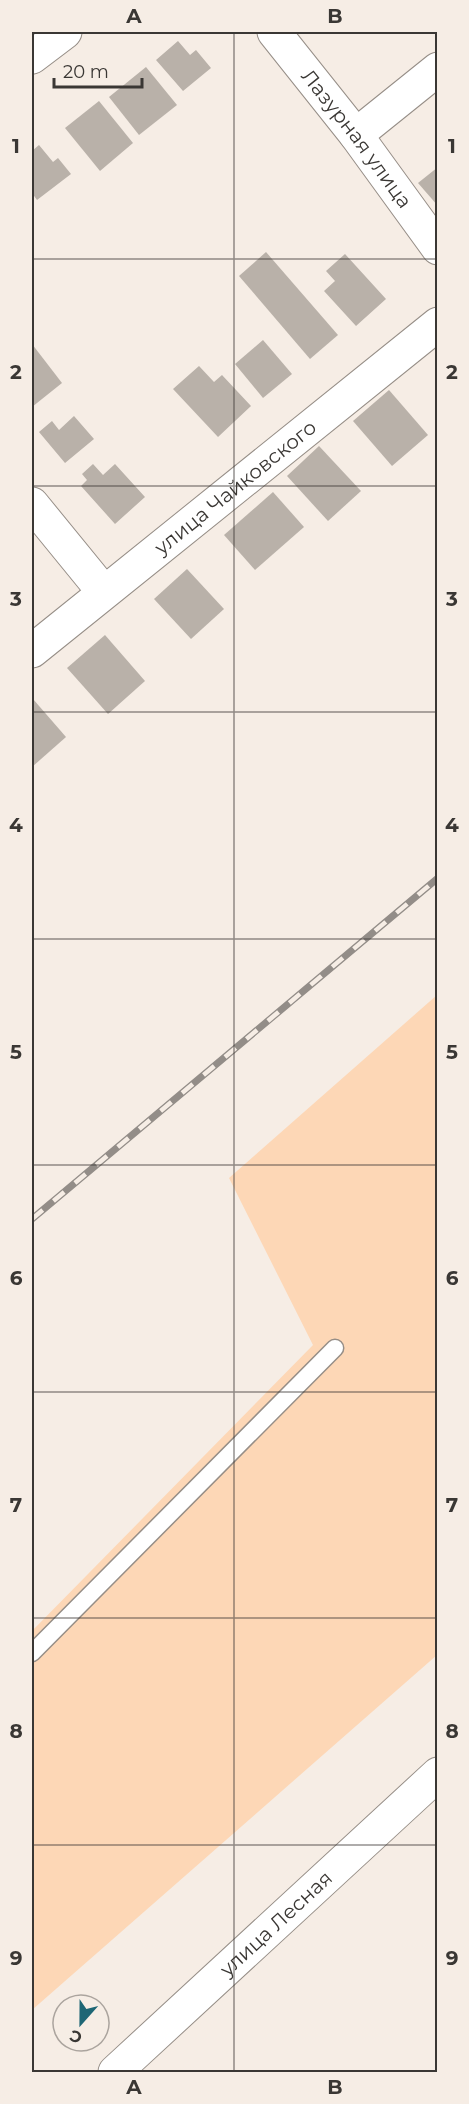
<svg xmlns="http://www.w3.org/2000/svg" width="469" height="2104" viewBox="0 0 469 2104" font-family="Montserrat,sans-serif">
<rect width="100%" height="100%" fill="#f6ede5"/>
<polygon fill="#fdd7b6" points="437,995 437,1655 32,2010 32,1631 313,1345 229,1178"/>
<g fill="#b9b1a9">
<polygon points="178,41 190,55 196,50 211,68 183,91 156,60"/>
<polygon points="146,67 177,105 139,135 109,97"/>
<polygon points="99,101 133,143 100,171 65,128"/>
<polygon points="39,145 53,162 58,158 71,174 37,200 32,193 32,151"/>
<polygon points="438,167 438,206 418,183"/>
<polygon points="266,252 338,335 310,359 239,276"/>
<polygon points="345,254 386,299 356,326 324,291 335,281 326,271"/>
<polygon points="263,340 292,374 263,398 235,364"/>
<polygon points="32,344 62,383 32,407"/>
<polygon points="199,366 214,382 222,375 251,406 218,437 173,389"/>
<polygon points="389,390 428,435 392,466 353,421"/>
<polygon points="74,416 94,439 65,463 39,432 52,421 59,430"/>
<polygon points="319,446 361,491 328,521 287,476"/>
<polygon points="93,464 103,475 115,464 145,497 115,524 81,486 87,480 82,474"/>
<polygon points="273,492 304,527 255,570 224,535"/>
<polygon points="187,569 224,609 191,639 154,599"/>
<polygon points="105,635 145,681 108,714 67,668"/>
<polygon points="33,699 66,737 32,767 32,700"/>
</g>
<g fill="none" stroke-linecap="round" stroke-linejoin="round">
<defs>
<polyline id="lane" points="32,1653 335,1348"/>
<g id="street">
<path id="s1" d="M274,32L356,135L438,248"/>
<polyline points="32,57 65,32"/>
<polyline points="356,135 438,69"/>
<polyline points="32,504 103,591"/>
<path id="s2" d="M32,651L438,324"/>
<path id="s3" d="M115,2072L438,1774"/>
</g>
</defs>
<use href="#lane" stroke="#968e87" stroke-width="19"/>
<use href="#street" stroke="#968e87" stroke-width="35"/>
<use href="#lane" stroke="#fff" stroke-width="16"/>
<use href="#street" stroke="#fff" stroke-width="33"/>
<defs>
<polyline id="rail" points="32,1219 438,878"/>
</defs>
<use href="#rail" stroke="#938d88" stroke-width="7"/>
<use href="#rail" stroke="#f6ede5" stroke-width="4.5" stroke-dasharray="14" stroke-linecap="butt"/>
</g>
<path fill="none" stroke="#3a3734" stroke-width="1.5" stroke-opacity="0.55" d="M234,32V2072M32,259H438M32,486H438M32,712H438M32,939H438M32,1165H438M32,1392H438M32,1618H438M32,1845H438"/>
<g text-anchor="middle" stroke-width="6" stroke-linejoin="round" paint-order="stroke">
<g font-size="20" fill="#3a3734" stroke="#f6ede5">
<text dy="7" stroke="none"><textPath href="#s1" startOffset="135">Лазурная улица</textPath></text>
<text dy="7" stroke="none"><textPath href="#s2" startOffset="261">улица Чайковского</textPath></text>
<text dy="7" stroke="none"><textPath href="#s3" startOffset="219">улица Лесная</textPath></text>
</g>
</g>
<rect width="469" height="2104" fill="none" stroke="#f6ede5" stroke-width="66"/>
<g transform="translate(81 2023) rotate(201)"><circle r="28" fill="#f6ede5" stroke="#aba49e" stroke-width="1.5"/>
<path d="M0-4.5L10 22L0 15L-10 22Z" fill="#1e6675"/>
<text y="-9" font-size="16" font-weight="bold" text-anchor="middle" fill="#3a3734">С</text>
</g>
<path d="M54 78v9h88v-9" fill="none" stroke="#3a3734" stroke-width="3"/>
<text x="63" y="78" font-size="18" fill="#3a3734" stroke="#f6ede5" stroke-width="4.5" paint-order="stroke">20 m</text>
<rect x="33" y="33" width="403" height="2038" fill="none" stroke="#3a3734" stroke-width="2"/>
<g font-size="20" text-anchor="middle" font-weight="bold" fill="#3a3734">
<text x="134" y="23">A</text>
<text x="335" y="23">B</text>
<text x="16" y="153">1</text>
<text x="452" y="153">1</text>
<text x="16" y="379">2</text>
<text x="452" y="379">2</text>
<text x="16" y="606">3</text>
<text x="452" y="606">3</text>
<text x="16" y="832">4</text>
<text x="452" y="832">4</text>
<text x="16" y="1059">5</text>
<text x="452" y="1059">5</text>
<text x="16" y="1285">6</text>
<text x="452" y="1285">6</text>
<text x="16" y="1512">7</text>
<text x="452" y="1512">7</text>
<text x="16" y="1738">8</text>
<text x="452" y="1738">8</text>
<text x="16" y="1965">9</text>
<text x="452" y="1965">9</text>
<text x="134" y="2094">A</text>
<text x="335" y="2094">B</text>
</g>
</svg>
